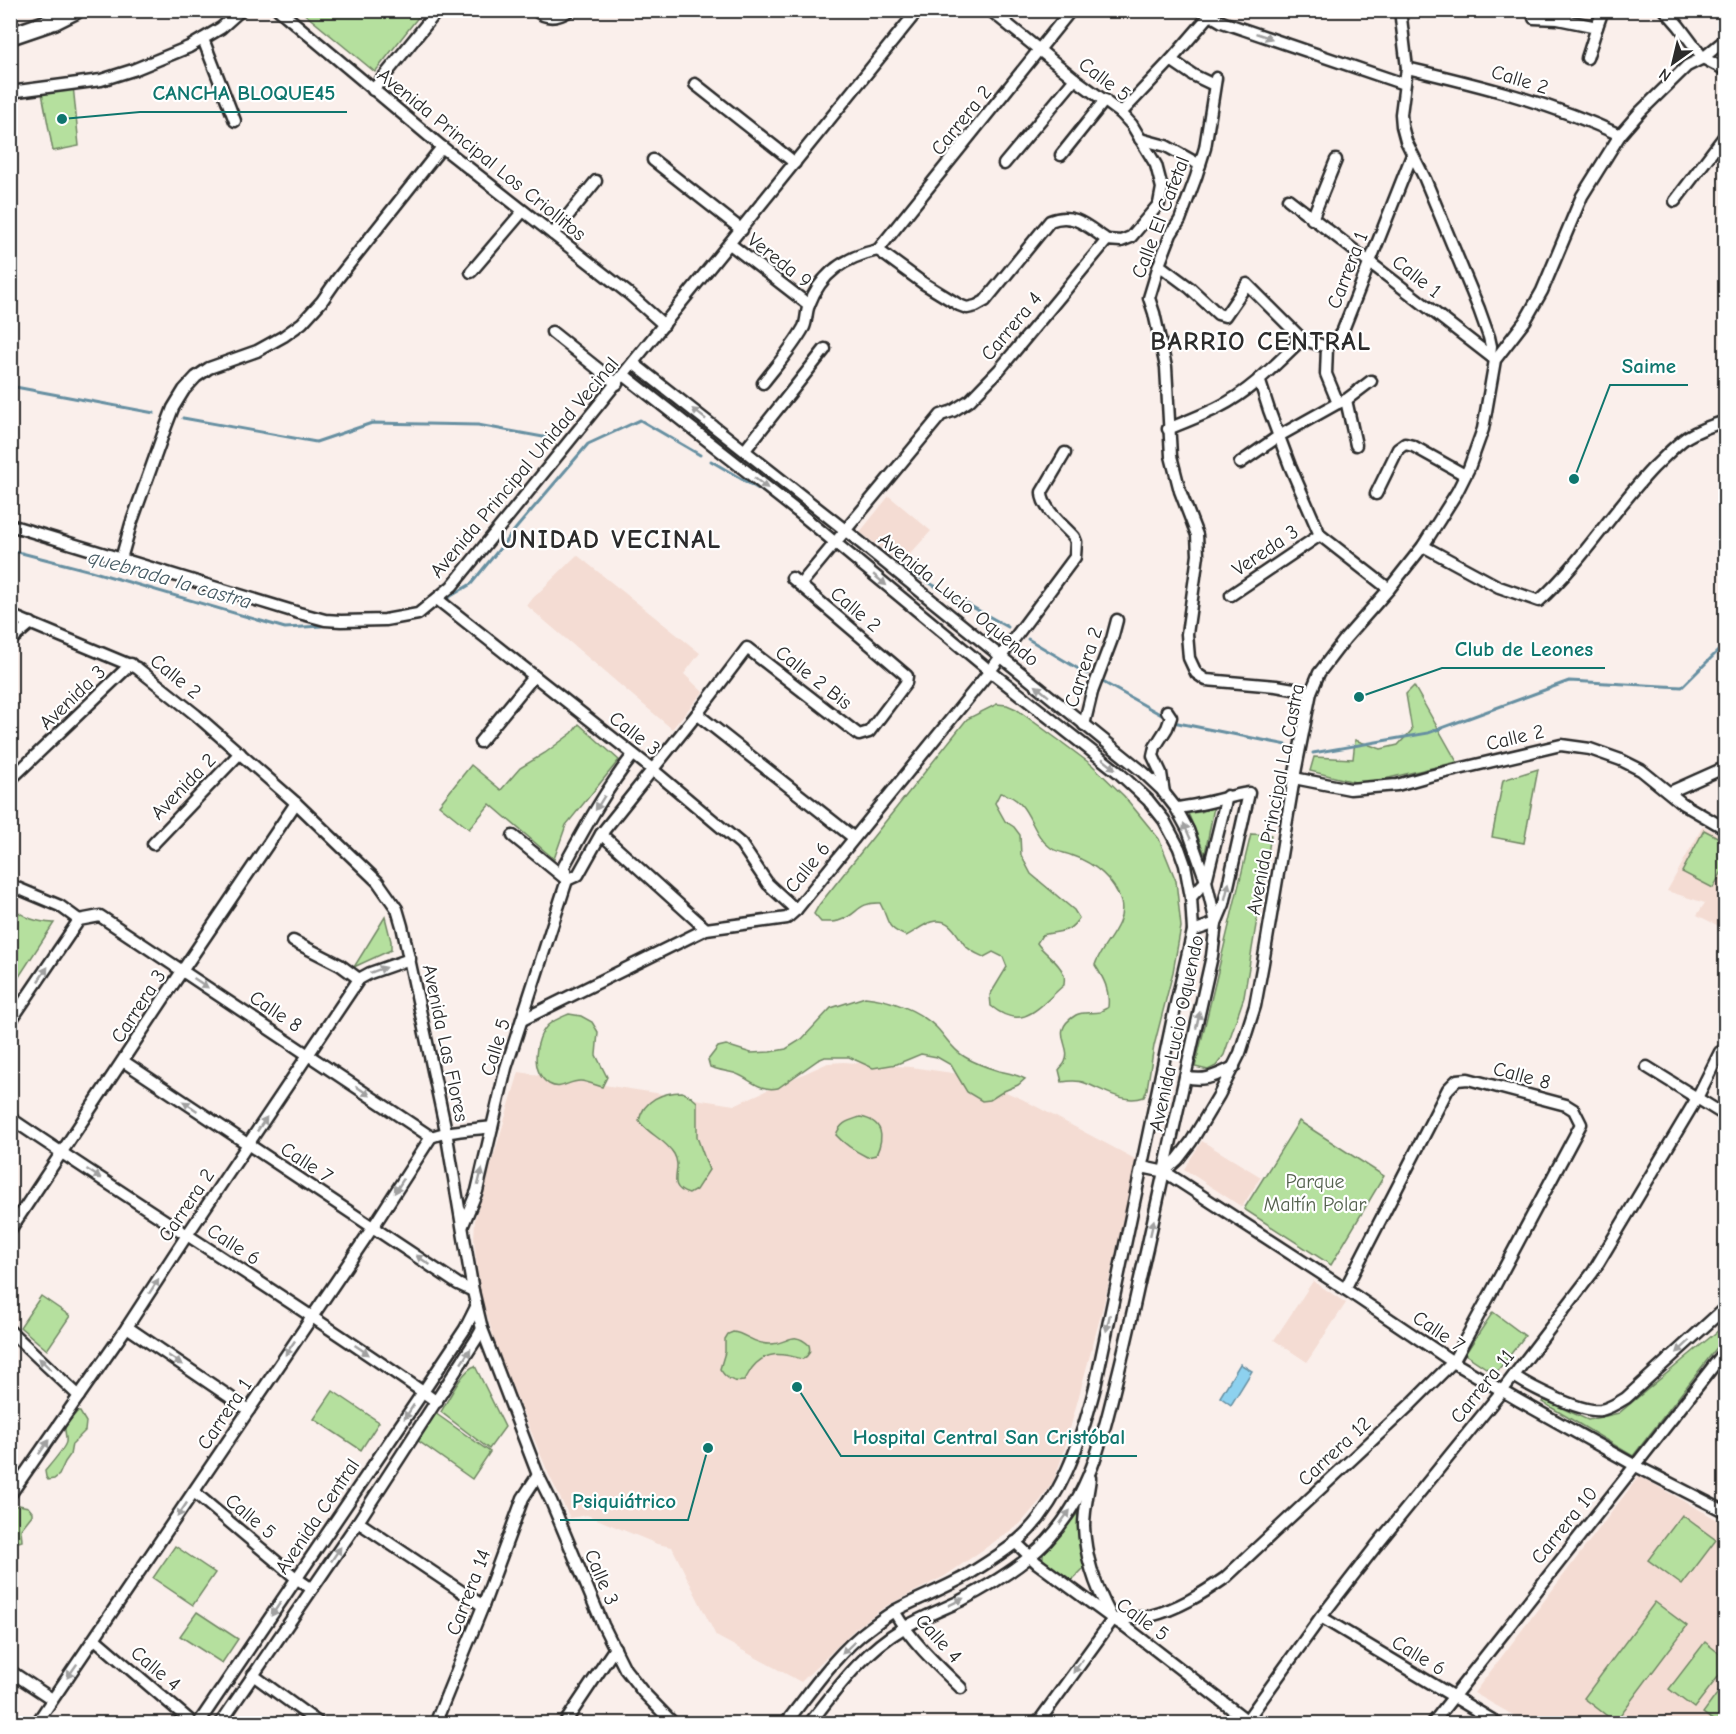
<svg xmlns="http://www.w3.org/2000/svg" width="1736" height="1734" viewBox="0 0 1736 1734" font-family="'Comic Neue',sans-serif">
<rect width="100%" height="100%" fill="#faefeb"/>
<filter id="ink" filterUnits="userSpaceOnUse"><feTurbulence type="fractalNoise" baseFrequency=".0167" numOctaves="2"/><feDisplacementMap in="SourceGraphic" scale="12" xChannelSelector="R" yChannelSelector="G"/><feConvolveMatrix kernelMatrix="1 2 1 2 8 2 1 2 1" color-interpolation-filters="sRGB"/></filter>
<g filter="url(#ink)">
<g fill="#f4dcd3">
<polygon points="889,496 931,531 901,564 860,532"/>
<polygon points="577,555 700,653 684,674 703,692 672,729 526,605"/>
<polygon points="1703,826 1725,838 1725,929 1697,915 1705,903 1667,891"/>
<polygon points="844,1062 911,1067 966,1075 1022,1099 1137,1160 1104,1303 1063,1455 1053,1482 1040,1501 1020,1524 945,1576 886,1606 856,1628 801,1682 716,1636 672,1547 657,1544 587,1515 570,1518 549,1475 498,1352 480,1292 474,1241 475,1218 519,1072 734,1105 828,1063"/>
<polygon points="1202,1141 1261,1177 1242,1207 1184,1169"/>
<polygon points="1313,1281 1346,1303 1307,1362 1274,1340"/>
<polygon points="1639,1476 1725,1524 1725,1723 1527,1723 1474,1693"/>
</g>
<g fill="#b5e09e" stroke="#708664" stroke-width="1.5">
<polygon points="301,11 423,11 375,72"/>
<polygon points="73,85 79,146 53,151 42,93"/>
<polygon points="1414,686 1457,762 1363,784 1310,771 1314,757 1353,759 1355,740 1381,749 1398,745 1412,730 1406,694"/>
<path d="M997,704L1007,705L1016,709L1060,741L1092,765L1124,796L1159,839L1176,881L1181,927L1173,972L1154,1046L1147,1089L1144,1097C1123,1104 1104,1090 1085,1083C1078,1080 1069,1081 1062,1082L1059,1070C1061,1067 1064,1065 1065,1062C1073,1045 1048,1032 1076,1015C1084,1011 1091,1014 1100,1012C1100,1011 1108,1008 1108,1007C1110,990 1104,979 1095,965C1101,945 1127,925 1121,902C1115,880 1094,863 1073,856C1066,853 1057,852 1051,848C1028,832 1032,799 1000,793L995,803L1005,821L1014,827L1020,835L1021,855L1031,874L1074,910L1079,918C1068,935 1059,930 1042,935L1037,943C1044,954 1060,962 1064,975C1065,978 1064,982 1064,985C1039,1006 1024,1033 991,1006L990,995L1007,967L1003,957L993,952L984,957C977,954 969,951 964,944C955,932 950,917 931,922C922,925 915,932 906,936C884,927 890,921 880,903C857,902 859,914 841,920C834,923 828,922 821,922L814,914L819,905L967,719Z"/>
<polygon points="579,724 619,760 566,825 554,859 490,804 469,829 439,805 471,765 501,790 520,768 545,753 572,733"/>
<polygon points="1538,769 1524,843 1492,837 1503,780"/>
<polygon points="1214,807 1205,854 1188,813 1201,812"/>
<polygon points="1704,830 1725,841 1725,866 1713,888 1682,872"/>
<polygon points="1251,834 1271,835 1244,997 1224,1055 1216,1066 1208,1070 1195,1067"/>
<path d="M11,907C26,918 34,922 54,923L11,989Z"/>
<polygon points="385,917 391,941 391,950 354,967"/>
<path d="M865,997C889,999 918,1010 936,1027C946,1037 952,1050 965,1057C973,1062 989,1068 999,1071C1008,1073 1016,1074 1025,1079L1018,1085L1004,1091L990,1100L982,1101L967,1092L951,1065L937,1057L921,1054L897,1064L873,1068L849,1057H825L818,1060L778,1088C759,1092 750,1078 734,1073C726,1071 718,1070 710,1067L708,1060L718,1047L726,1045L751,1053L770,1052L786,1049L802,1039L831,1008Z"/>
<path d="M569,1014L581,1016L592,1022L598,1032L596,1055L607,1077L602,1087C596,1085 586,1081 580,1081C568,1081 561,1091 549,1084C530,1072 534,1039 548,1025C554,1020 562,1017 569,1014Z"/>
<path d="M682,1092L690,1096L697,1102V1137L709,1170L696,1190L689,1194C664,1186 684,1171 674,1154C666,1140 648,1134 639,1121C643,1100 663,1092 682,1092Z"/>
<path d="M860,1117C883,1121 885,1136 876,1155L867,1157C857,1152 843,1143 836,1135C841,1122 848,1121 860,1117Z"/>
<polygon points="1299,1121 1384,1176 1331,1265 1244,1209"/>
<polygon points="41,1296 70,1316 47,1350 20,1327"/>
<polygon points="1493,1312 1525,1336 1495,1374 1465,1354"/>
<polygon points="1725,1325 1725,1337 1633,1456 1542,1402 1544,1400 1588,1420 1619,1413"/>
<path d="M733,1332C745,1333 753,1344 769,1344C788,1345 792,1329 809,1345C811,1352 809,1355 803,1359C784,1354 767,1349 752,1368C749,1372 747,1377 744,1381C733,1383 726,1379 720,1369L725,1352V1339L728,1334Z"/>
<path d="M475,1366L505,1427L489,1449L441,1412C448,1400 463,1369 475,1366Z"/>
<polygon points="333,1391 379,1422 361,1450 314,1419"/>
<path d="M77,1412H80L86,1422L85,1431L72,1444L70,1455L65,1462L59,1475L54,1479L48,1480L46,1477L45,1471C50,1465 65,1448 66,1442C67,1437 64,1431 65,1426Z"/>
<polygon points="435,1413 490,1452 472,1479 417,1440"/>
<polygon points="19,1505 28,1507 32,1512 32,1515 21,1529 22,1541 19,1542 11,1537 10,1510 13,1507"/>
<polygon points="1078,1513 1085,1567 1069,1583 1043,1560 1043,1554"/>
<polygon points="1682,1515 1716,1540 1682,1585 1648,1560"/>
<polygon points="175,1546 215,1573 193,1605 153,1578"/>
<polygon points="1655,1602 1687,1626 1615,1722 1584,1698"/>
<polygon points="197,1612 238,1639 222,1663 180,1636"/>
<polygon points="1705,1642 1725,1658 1725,1668 1694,1708 1669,1689"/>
<polygon points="1725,1683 1725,1723 1717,1723 1703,1713"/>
</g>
<polygon fill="#8dd1ef" stroke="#668fa1" stroke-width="1.5" points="1240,1364 1252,1371 1231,1405 1220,1397"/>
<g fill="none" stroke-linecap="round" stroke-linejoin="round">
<g stroke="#668fa1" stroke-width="3">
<polyline points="10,386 154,413"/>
<polyline points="183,418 316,442 372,423 478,425 554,439"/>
<polyline points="711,461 767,494"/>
<polyline points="10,550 91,571 285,628 322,626"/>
<polyline points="892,562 1008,627"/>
<polyline points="446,599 471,584 518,526 588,444 640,420 700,455"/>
<polyline points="1028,639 1087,674"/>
<polyline points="1101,681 1167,718"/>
<polyline points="1173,722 1287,745"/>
<polyline points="1313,753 1428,733 1569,681 1682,687 1726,643"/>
</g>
<defs>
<g id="street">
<polyline points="279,10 442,147 628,293 664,325"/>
<path d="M535,10C547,20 558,18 570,10"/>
<polyline points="1400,10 1407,68 1401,114 1402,126 1406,141 1425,179 1479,309 1489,337 1491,346 1490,355"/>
<polyline points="1532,10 1534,18 1558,19 1597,27 1603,10"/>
<polyline points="1665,10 1679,26 1703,58 1726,70"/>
<polyline points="1210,15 1222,22 1404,84"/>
<polyline points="203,39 235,121"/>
<polyline points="1587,58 1597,27"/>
<polyline points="1171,60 1193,75 1214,85"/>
<path d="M1407,68C1479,85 1552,103 1620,135"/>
<polyline points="1216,78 1205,148 1196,177 1180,220 1171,234 1159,265 1149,298 1154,313 1166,367 1171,456 1180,491 1197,535 1198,555 1187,634 1189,658 1196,673 1206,680 1276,686 1311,692"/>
<polyline points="695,84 795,163"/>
<polyline points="373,90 438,10"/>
<polyline points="10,92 101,80 133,70 189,47 221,28 241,10"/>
<polyline points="1121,113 1171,60 1210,15 1211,10"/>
<polyline points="1140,139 1166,146 1200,165"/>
<polyline points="1061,155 1105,100"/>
<polyline points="653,160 742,230"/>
<polyline points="1004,164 1075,79"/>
<polyline points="1288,199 1493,358"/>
<polyline points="1675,201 1726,134"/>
<polyline points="1312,219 1336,160"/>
<polyline points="553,234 596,181"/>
<polyline points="730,244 809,305"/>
<polyline points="878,250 1071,10"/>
<path d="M878,250L923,283L959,305L967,308L976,306L985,301L1050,221C1073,211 1088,227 1107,240"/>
<polyline points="1159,265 1190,288 1218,314 1225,316 1247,284 1302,339"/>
<polyline points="471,272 523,211"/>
<polyline points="552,332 617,384"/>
<polyline points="1327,347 1326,374 1338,403"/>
<path d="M633,363L845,530L1143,772L1161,789L1176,808L1188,830L1206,881L1216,923L1212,956C1190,1053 1169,1150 1147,1248C1137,1291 1128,1335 1117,1378C1103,1437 1090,1495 1047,1541C1023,1566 991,1585 960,1601C941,1610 920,1618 902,1629C863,1652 837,1689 809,1724"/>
<path d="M624,375L797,511L990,671L1118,772L1148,800L1164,820L1179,848L1185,865L1191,897L1193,931L1175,1008L1095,1387C1081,1441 1060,1506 1015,1543C1000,1555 982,1566 966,1576C943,1589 919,1598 896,1610C887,1615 878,1622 870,1628C836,1653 811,1691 785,1724"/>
<polyline points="1259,379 1269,410 1290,466 1320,535 1389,589"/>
<path d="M763,383C777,365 793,347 804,327C807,320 806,312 809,305C821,273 845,257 878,250"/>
<polyline points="1346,400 1356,445"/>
<path d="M1168,429C1185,422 1203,415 1219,407C1251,391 1277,363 1302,339L1327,347L1336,340L1343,330L1412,155"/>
<polyline points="745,450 825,349"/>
<polyline points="1240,463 1279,436 1338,403 1346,400 1371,381"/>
<polyline points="1376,494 1398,449 1405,444 1413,446 1465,475"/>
<polyline points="10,525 299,613 325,620 341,621 385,620 418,614 452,586 918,10"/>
<path d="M1423,546L1499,587L1539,601C1582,562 1613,510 1653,468C1664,458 1674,446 1687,437C1699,430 1712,425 1726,421"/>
<polyline points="121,559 131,524 165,429 173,408 184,390 196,377 209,368 257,351 284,336 302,323 322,301 338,278 442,147"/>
<polyline points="800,585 941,415 953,411 970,400 999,370 1107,240 1121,241 1131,237 1159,204 1162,188 1156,165 1132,125 1121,113 1075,79 990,10"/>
<polyline points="1231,595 1320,535"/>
<polyline points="437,599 652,769 741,844 768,884 796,910"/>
<polyline points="10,615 137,668 196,715 296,803 378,882 397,909 402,926 446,1131 473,1291 482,1329 538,1475 551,1501 603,1625 625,1669 643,1692 674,1724"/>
<polyline points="10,641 31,623"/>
<polyline points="697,714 854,838"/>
<polyline points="1084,725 1092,692 1112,639 1117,620"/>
<polyline points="480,742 534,676"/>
<polyline points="1294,778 1350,789 1397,785 1429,776 1561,745 1590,749 1621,760 1641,770 1683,804 1726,829"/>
<polyline points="10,780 131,664"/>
<polyline points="1670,792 1726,767"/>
<polyline points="1164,793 1161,773 1153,756 1155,747 1167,728 1171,717 1167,711"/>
<path d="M1176,808C1201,806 1224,797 1249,793L1224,904L1216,923L1193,931"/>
<polyline points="601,834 706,929"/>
<polyline points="513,836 567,880"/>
<polyline points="153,844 240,753"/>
<polyline points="567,880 578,875 601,834 697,714 747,648 859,735 869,732 906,683 907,676 792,578"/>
<polyline points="10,885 60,906 79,920"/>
<polyline points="1191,897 1206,881 1227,796"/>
<polyline points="293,941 340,965 359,979"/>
<path d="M522,1020L706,929L787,918L796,910L990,671L1075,557L1076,542L1074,537C1064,526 1041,507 1042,492L1065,453"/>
<polyline points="10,1022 79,920 100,916 431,1137"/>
<polyline points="123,1061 458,1284 473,1291"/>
<polyline points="1647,1067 1726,1116"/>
<path d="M1185,1077C1206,1082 1215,1076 1234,1067"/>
<path d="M10,1118C151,1214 297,1303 437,1402"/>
<polyline points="1142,1167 1165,1172 1345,1289 1453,1362 1518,1400 1636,1466 1726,1512"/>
<polyline points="1165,1171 1178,1159 1191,1142 1219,1095 1240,1053 1255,1006 1263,963 1294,778 1311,692 1319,673 1345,639 1389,589 1423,546 1457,492 1469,468 1483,429 1495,360 1525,321 1542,291 1582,196 1620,135 1640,112 1687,66 1703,58 1726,39"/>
<path d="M463,1225L477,1191L506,1068L567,880L564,866C585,828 606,789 633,755"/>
<polyline points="10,1230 182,971 296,803"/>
<polyline points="127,1327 249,1410"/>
<polyline points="10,1331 79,1396"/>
<path d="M1514,1376C1531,1387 1581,1413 1601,1410C1610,1408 1618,1403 1626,1398L1726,1307"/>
<path d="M1090,1478C1088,1494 1084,1510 1084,1526C1085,1558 1096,1588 1111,1616"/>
<polyline points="194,1492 296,1578 312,1589"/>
<polyline points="10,1495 127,1327 187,1235 359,979 370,973 410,959"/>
<polyline points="358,1522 483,1606"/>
<polyline points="1015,1542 1037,1563 1113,1619 1126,1627 1250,1723"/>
<path d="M894,1611C911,1641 936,1664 961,1688"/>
<polyline points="1321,1617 1499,1724"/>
<polyline points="95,1639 194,1724"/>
<polyline points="10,1671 52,1699"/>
<polyline points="253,1675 320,1724"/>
<path d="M36,1724L373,1227L431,1137C450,1130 471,1130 492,1127"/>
<polyline points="198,1724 423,1392 465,1329 476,1307"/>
<polyline points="220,1724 358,1522 477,1338 482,1329"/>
<polyline points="435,1724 483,1606 523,1498 538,1475"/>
<polyline points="564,1724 615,1648"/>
<path d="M1037,1724L1113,1619C1125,1618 1138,1618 1150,1616C1178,1609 1202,1594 1225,1578L1412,1403L1453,1362L1492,1291L1581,1124L1574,1110L1566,1105L1468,1079L1457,1080L1448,1089L1345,1289"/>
<polyline points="1244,1724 1321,1617 1376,1546 1502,1391 1593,1272 1697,1098 1720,1052"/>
<polyline points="1432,1724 1726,1350"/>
</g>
<polyline id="secondary" points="10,36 54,21 76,10"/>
</defs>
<use href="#street" stroke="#2b2b2b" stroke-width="15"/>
<use href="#secondary" stroke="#2b2b2b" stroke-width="21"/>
<use href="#street" stroke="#fff" stroke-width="10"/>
<use href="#secondary" stroke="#fff" stroke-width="16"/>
</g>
<defs><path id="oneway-solid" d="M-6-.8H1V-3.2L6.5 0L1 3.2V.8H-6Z" transform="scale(1.5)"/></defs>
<g fill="#a0a0a0">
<use href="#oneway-solid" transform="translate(1264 36) rotate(19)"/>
<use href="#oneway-solid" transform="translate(699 414) rotate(-142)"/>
<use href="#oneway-solid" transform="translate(761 483) rotate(38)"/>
<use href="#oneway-solid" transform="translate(880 580) rotate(40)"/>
<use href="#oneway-solid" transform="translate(1042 691) rotate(-141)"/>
<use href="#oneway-solid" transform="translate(1109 764) rotate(39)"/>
<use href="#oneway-solid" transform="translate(600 803) rotate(122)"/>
<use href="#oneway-solid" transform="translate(1187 831) rotate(-114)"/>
<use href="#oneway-solid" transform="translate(1227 891) rotate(-76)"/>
<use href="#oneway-solid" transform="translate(378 970) rotate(-20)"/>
<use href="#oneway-solid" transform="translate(43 974) rotate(-56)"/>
<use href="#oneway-solid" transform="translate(201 983) rotate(34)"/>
<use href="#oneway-solid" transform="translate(1198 1020) rotate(-77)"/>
<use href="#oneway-solid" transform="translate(363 1091) rotate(34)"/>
<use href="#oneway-solid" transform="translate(190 1106) rotate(-146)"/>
<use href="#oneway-solid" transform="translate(262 1124) rotate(-56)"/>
<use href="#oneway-solid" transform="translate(94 1174) rotate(33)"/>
<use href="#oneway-solid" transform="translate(480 1177) rotate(-76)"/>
<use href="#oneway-solid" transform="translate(399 1186) rotate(123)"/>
<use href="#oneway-solid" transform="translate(1152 1228) rotate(-77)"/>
<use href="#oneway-solid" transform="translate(423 1260) rotate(-146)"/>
<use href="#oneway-solid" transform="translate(154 1286) rotate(-57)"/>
<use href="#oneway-solid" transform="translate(1108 1323) rotate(102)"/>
<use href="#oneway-solid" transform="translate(1683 1347) rotate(137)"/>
<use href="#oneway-solid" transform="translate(290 1348) rotate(124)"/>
<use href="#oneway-solid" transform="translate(362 1350) rotate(34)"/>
<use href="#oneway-solid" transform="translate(466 1356) rotate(-57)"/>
<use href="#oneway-solid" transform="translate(175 1360) rotate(34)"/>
<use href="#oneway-solid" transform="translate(45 1364) rotate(-136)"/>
<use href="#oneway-solid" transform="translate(409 1412) rotate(124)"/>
<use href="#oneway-solid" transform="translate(44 1447) rotate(-55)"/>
<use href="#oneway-solid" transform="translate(182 1510) rotate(124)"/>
<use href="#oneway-solid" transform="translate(1065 1517) rotate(-53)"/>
<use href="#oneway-solid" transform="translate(336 1554) rotate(-56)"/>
<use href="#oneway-solid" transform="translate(956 1602) rotate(-26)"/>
<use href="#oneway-solid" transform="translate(276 1609) rotate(124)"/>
<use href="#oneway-solid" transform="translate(848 1648) rotate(136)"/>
<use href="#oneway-solid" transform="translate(1078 1666) rotate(125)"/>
<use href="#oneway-solid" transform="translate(72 1671) rotate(125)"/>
</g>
</g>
<g text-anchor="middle" stroke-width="4.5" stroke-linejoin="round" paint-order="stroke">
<g font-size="20" fill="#2b2b2b" stroke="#fff">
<text transform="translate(1105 79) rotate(37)" y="7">Calle 5</text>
<text transform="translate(1520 79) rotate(17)" y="7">Calle 2</text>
<text transform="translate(961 120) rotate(-51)" y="7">Carrera 2</text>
<text transform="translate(482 154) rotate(39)" y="7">Avenida Principal Los Criollitos</text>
<text transform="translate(1160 217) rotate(-69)" y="7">Calle El Cafetal</text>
<text transform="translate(780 260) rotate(38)" y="7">Vereda 9</text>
<text transform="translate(1347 270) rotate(-69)" y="7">Carrera 1</text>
<text transform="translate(1417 276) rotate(38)" y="7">Calle 1</text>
<text transform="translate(1011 326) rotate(-50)" y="7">Carrera 4</text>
<text transform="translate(524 467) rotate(-50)" y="7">Avenida Principal Unidad Vecinal</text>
<text transform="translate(1265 550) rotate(-34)" y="7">Vereda 3</text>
<text transform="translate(959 599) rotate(39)" y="7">Avenida Lucio Oquendo</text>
<text transform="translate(856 609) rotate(40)" y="7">Calle 2</text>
<text transform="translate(1083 667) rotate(-72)" y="7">Carrera 2</text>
<text transform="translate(176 676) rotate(39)" y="7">Calle 2</text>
<text transform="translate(814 677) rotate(38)" y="7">Calle 2 Bis</text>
<text transform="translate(72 697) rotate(-44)" y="7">Avenida 3</text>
<text transform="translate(635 733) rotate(38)" y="7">Calle 3</text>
<text transform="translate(1515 737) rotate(-13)" y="7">Calle 2</text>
<text transform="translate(183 786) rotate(-46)" y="7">Avenida 2</text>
<text transform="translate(1275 799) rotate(-79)" y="7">Avenida Principal La Castra</text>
<text transform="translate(807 867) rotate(-51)" y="7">Calle 6</text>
<text transform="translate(138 1006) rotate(-57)" y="7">Carrera 3</text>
<text transform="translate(276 1011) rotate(34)" y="7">Calle 8</text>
<text transform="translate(1176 1033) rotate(-78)" y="7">Avenida Lucio Oquendo</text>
<text transform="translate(446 1043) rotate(78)" y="7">Avenida Las Flores</text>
<text transform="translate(495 1047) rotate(-73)" y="7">Calle 5</text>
<text transform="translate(1522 1075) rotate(15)" y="7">Calle 8</text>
<text transform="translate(307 1162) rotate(33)" y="7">Calle 7</text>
<text transform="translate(186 1205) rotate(-56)" y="7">Carrera 2</text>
<text transform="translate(234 1244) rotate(33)" y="7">Calle 6</text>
<text transform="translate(1439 1331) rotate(34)" y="7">Calle 7</text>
<text transform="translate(1482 1386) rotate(-51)" y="7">Carrera 11</text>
<text transform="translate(224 1414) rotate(-56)" y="7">Carrera 1</text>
<text transform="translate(1334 1451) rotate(-43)" y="7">Carrera 12</text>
<text transform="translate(251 1516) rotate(40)" y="7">Calle 5</text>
<text transform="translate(317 1516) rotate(-56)" y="7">Avenida Central</text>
<text transform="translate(1564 1525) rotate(-51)" y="7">Carrera 10</text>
<text transform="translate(602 1577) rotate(67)" y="7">Calle 3</text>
<text transform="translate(468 1592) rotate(-69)" y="7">Carrera 14</text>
<text transform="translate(1143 1619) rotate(36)" y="7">Calle 5</text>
<text transform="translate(939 1638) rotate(48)" y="7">Calle 4</text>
<text transform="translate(1419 1655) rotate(31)" y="7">Calle 6</text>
<text transform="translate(156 1668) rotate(40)" y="7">Calle 4</text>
</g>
<g font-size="20" fill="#54614e" stroke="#fff">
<text x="1315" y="1188">Parque<tspan x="1315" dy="23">Maltín Polar</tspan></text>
</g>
<g font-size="21" font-style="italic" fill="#485d66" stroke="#fff">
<text transform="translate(170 579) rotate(16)" y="7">quebrada la castra</text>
</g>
<g font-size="26" font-weight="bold" letter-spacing="1.5" fill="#2b2b2b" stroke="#fff">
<text x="1261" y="350">BARRIO CENTRAL</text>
<text x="611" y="548">UNIDAD VECINAL</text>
</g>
</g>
<path fill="none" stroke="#0f766e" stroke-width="2" d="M62 119L140 112H347M1574 479L1610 385H1688M1359 697L1442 668H1605M797 1387L841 1456H1137M708 1448L688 1520H560"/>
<g fill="#0f766e" stroke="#fff" stroke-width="2">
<circle cx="62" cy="119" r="6"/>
<circle cx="1574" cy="479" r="6"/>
<circle cx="1359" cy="697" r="6"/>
<circle cx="797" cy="1387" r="6"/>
<circle cx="708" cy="1448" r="6"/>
</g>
<g font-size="21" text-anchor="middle" font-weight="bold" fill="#0f766e" stroke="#fff" stroke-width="4.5" stroke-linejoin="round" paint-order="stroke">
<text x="244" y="100">CANCHA BLOQUE45</text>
<text x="1649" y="373">Saime</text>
<text x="1524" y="656">Club de Leones</text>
<text x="989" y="1444">Hospital Central San Cristóbal</text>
<text x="624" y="1508">Psiquiátrico</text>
</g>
<rect width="1736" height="1734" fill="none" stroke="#fff" stroke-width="36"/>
<rect x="18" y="18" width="1700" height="1698" fill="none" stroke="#2b2b2b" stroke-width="2" filter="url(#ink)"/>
<g transform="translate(1673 63) rotate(214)" stroke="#ffffff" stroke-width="4.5" paint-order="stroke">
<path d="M0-4.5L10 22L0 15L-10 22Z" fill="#2b2b2b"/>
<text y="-9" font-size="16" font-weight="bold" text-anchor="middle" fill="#2b2b2b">N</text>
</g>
</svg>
